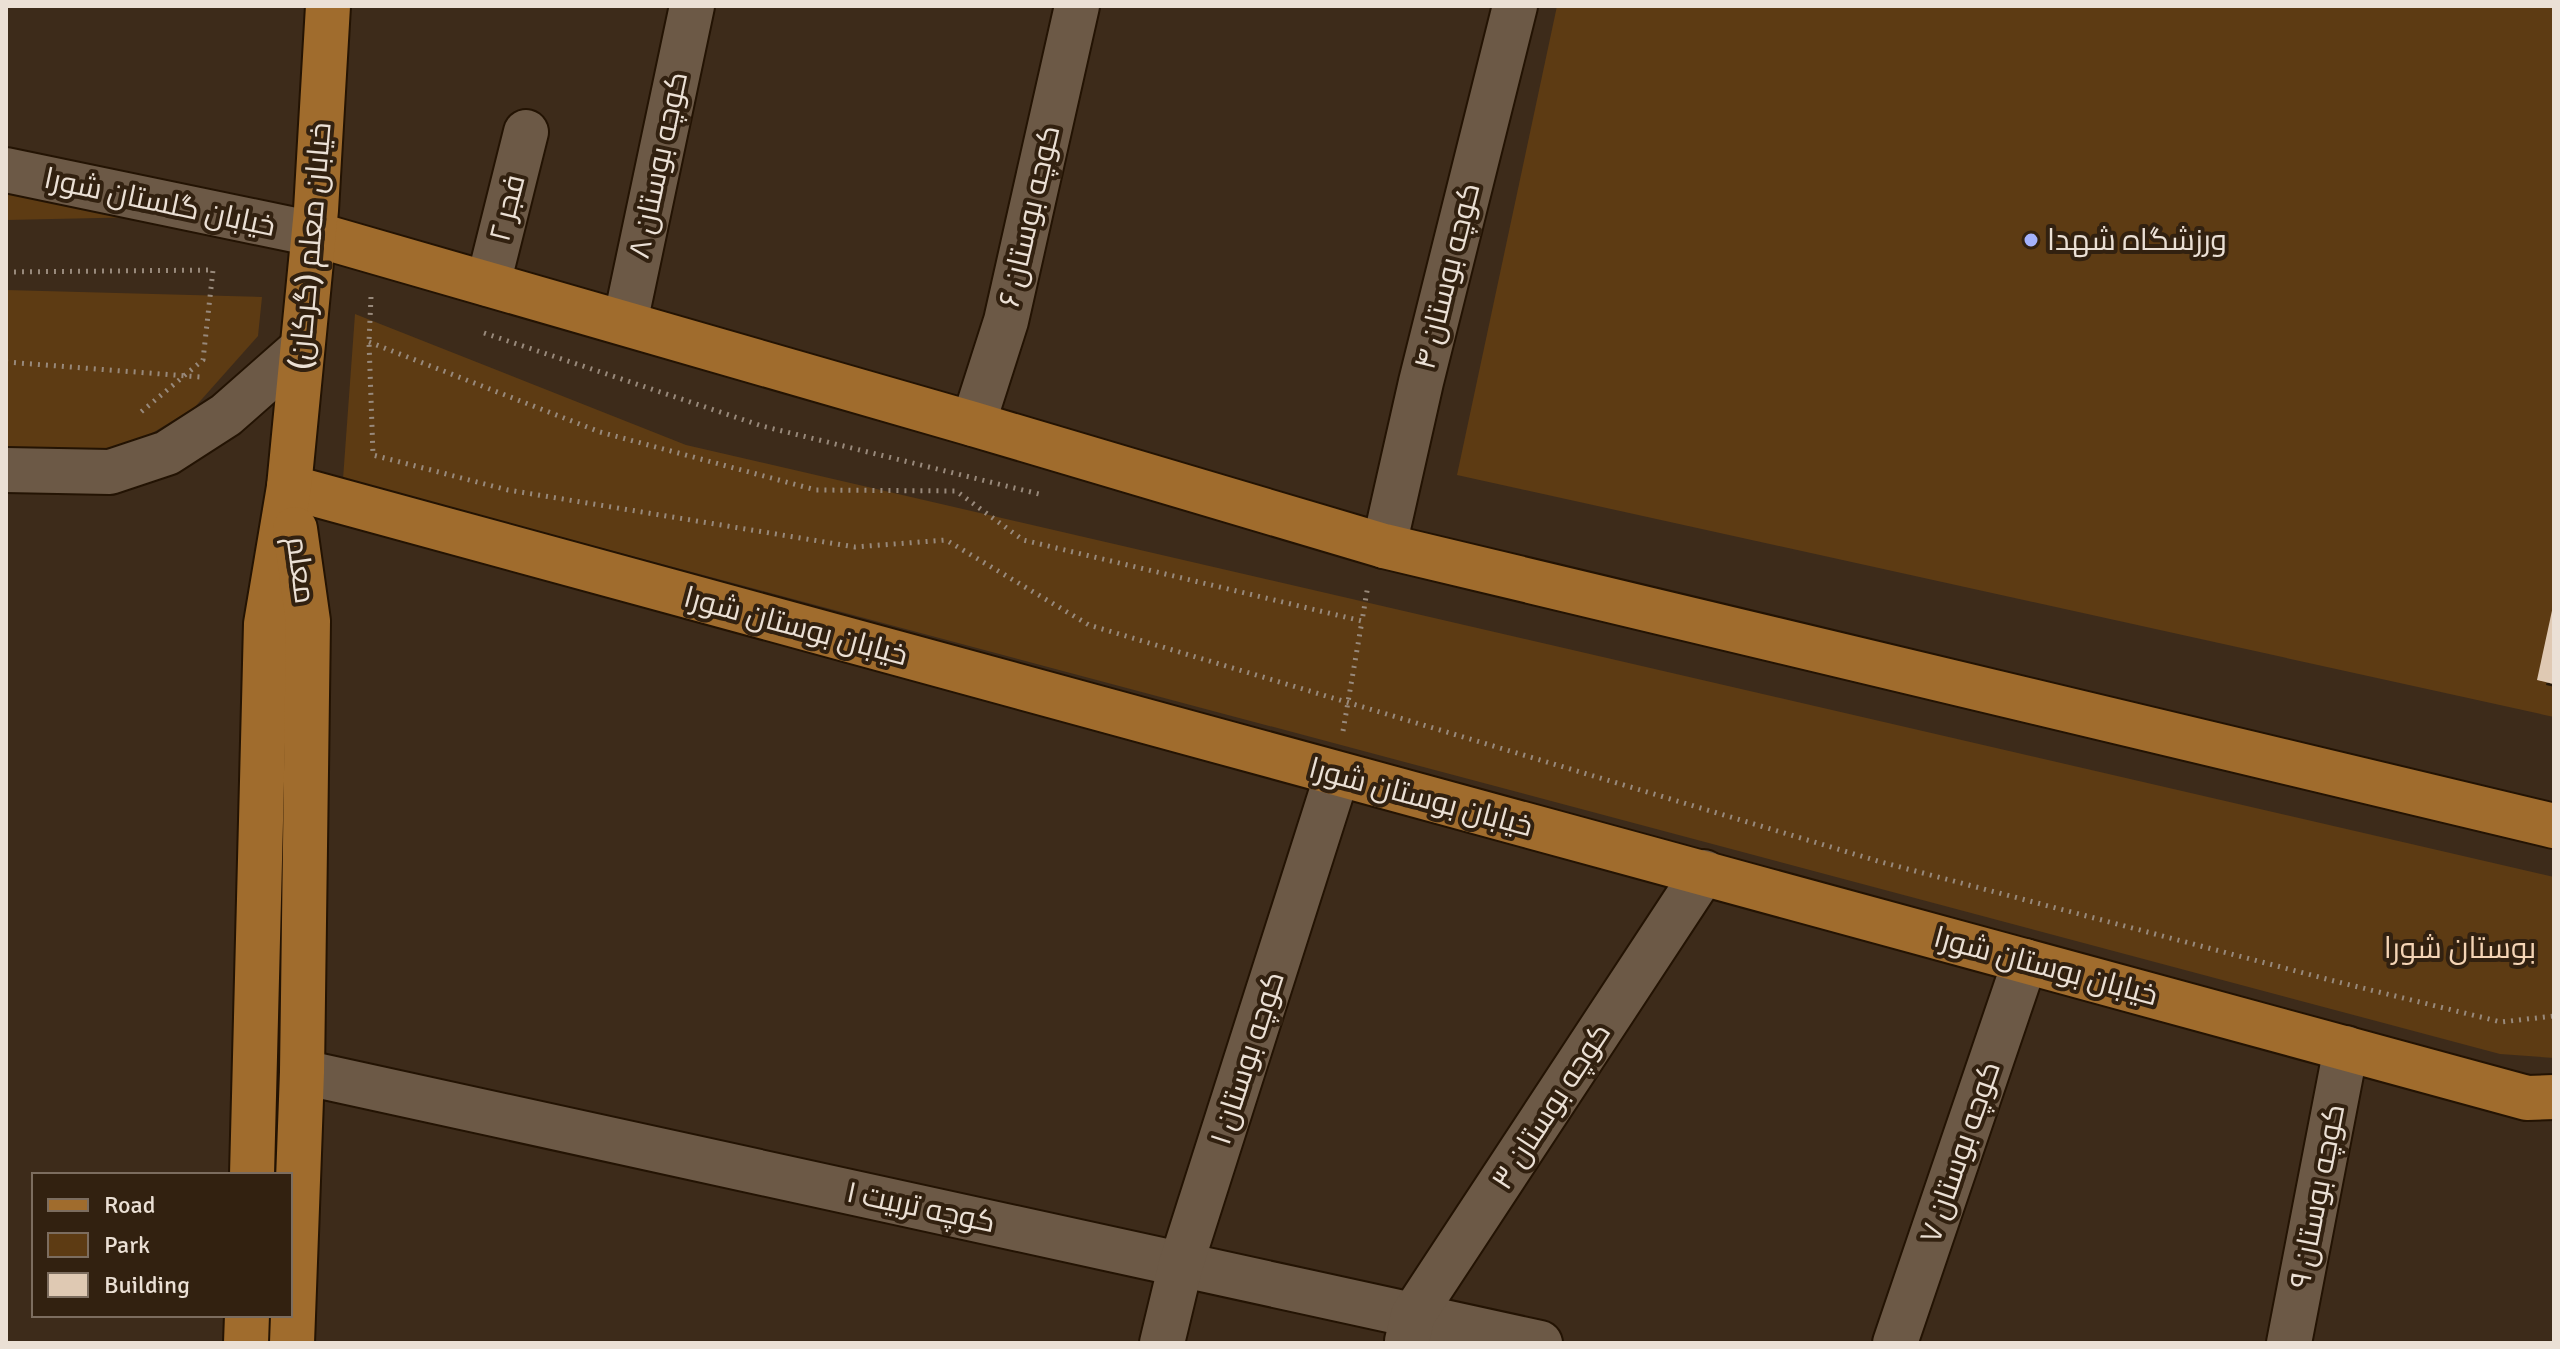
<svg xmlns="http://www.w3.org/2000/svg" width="2560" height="1349" viewBox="0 0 2560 1349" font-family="Signika,Cairo,sans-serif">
<defs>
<filter id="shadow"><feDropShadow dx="9" dy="5" stdDeviation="0" flood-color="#0009"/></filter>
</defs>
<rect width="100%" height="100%" fill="#3d2b1a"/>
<g fill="#5d3b13">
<polygon points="1557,6 2554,6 2554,717 1457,475"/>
<polygon points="6,190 146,217 6,220"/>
<polygon points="6,290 262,297 258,336 194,408 124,450 6,452"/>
<polygon points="355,314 686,445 2554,877 2554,1058 2500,1054 343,479"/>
</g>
<polygon fill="#dfc9b3" filter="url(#shadow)" points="2553,606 2554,607 2554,684 2537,680"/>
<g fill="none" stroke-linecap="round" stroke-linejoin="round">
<defs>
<g id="minor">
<polyline points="6,170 314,234"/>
<polyline points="488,284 526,132"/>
<polyline points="625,323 692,6"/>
<polyline points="973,424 1006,321 1077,6"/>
<polyline points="6,470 110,472 167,453 226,415 301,349"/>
<polyline points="1384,546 1421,382 1515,6"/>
<polyline points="302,1072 1540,1343"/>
<polyline points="1407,1341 1413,1315 1704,872"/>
<polyline points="1162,1343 1181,1264 1337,775"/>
<polyline points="1895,1343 2025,961"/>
<polyline points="2289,1343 2346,1048"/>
</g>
<g id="major">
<polyline points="314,234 973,424 1384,546 2554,826"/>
<path d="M289,487C1035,692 1781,894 2527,1098L2554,1097"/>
<polyline points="252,1175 266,624 289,487 316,210 328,6"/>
<polyline points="246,1343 247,1315"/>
<polyline points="292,1343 302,1072 308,621 295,529"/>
</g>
</defs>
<use href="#minor" stroke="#231303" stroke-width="48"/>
<use href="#major" stroke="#231303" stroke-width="48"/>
<g stroke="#98897b" stroke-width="5" stroke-dasharray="2 6" stroke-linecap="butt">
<polyline points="6,272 213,270 203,360 141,412"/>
<polyline points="371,297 369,342 373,455 508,490 855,547 946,540 1089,625 1881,862 2334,981 2501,1022 2554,1016"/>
<polyline points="484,333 762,426 1043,495"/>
<polyline points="369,342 600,432 816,490 956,491 1023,540 1362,621 1368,585"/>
<polyline points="6,362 200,377"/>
<polyline points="1343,731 1362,621"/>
</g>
<use href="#minor" stroke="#6c5946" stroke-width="44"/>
<use href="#major" stroke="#a06c2d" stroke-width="44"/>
</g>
<circle fill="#a4b2fc" stroke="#322110" stroke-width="3" cx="2031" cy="240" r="8"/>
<g text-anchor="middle" stroke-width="8" stroke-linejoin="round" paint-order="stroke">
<g font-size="30" fill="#ebe0d5" stroke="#322110">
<text transform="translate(658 165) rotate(-78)" y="10">کوچه بوستان ۸</text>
<text transform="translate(160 202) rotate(12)" y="10">خیابان گلستان شورا</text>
<text transform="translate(507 208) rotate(-76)" y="10">فجر ۲</text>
<text transform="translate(1029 216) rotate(-77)" y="10">کوچه بوستان ۶</text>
<text transform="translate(310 246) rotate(-85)" y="10">خیابان معلم (گرکان)</text>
<text transform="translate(1447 276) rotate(-76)" y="10">کوچه بوستان ۴</text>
<text transform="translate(301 570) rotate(82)" y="10">معلم</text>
<text transform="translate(796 626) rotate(15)" y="10">خیابان بوستان شورا</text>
<text transform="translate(1421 797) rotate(15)" y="10">خیابان بوستان شورا</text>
<text transform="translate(2046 966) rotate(15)" y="10">خیابان بوستان شورا</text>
<text transform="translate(1247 1058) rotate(-72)" y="10">کوچه بوستان ۱</text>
<text transform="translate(1551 1106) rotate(-57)" y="10">کوچه بوستان ۳</text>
<text transform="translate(1960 1152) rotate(-71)" y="10">کوچه بوستان ۷</text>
<text transform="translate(2317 1196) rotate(-79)" y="10">کوچه بوستان ۹</text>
<text transform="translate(921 1207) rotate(12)" y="10">کوچه تربیت ۱</text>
</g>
<g font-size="30" fill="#ebe0d5" stroke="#322110" text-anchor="start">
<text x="2047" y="250">ورزشگاه شهدا</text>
</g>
<g font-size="30" fill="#f4d4b5" stroke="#322110">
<text x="2460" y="958">بوستان شورا</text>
</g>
</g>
<rect width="2560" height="1349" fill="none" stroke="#ebe0d5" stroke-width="16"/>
<rect x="32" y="1173" width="260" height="144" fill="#322110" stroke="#7c6d5f" stroke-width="2"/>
<rect x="48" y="1199" width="40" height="12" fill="#a06c2d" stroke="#7c6d5f" stroke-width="2"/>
<text x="104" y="1213" font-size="24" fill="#ebe0d5">Road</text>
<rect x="48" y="1233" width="40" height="24" fill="#5d3b13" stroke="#7c6d5f" stroke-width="2"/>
<text x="104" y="1253" font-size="24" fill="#ebe0d5">Park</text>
<rect x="48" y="1273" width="40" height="24" fill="#dfc9b3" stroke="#7c6d5f" stroke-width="2"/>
<text x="104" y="1293" font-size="24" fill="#ebe0d5">Building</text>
</svg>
